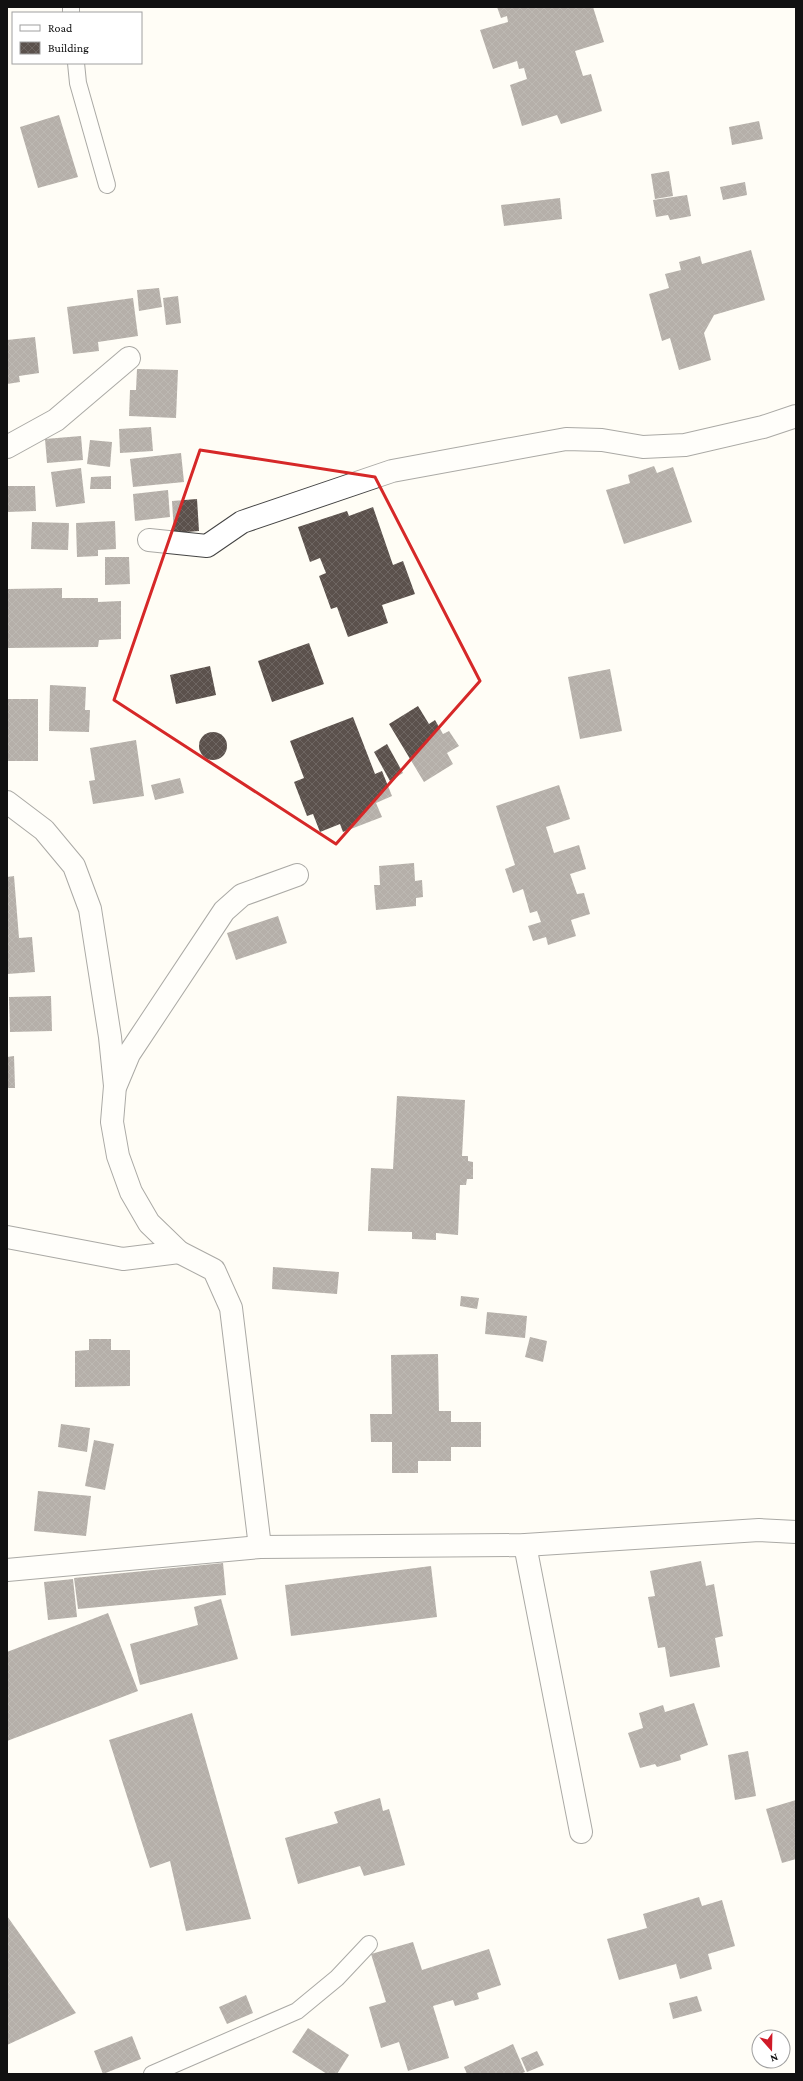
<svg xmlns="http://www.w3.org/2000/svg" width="803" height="2081" viewBox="0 0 803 2081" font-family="'Crimson Pro',serif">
<defs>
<pattern id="building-cross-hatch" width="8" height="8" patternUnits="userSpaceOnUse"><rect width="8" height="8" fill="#5b514c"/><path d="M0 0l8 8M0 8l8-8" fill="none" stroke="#6e6662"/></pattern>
</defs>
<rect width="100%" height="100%" fill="#fffdf5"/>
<g fill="url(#building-cross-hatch)">
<polygon points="497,7 593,7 604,42 575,51 583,76 591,74 602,111 561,124 557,115 522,126 510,85 527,79 524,68 519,69 517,61 493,69 480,30 508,22 507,16 501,18"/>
<polygon points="59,115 78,177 38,188 20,127"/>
<polygon points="759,121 763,139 732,145 729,127"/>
<polygon points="669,171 673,196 655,199 651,174"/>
<polygon points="745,182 747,195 723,200 720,187"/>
<polygon points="687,195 691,216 670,220 668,215 656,217 653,200"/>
<polygon points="560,198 562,219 504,226 501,205"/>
<polygon points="751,250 765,300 714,315 704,333 711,360 679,370 670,338 662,341 649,294 669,288 665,274 681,270 679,262 700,256 702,264"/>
<polygon points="159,288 162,307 139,311 137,290"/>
<polygon points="178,296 181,323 166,325 163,298"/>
<polygon points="133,298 138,336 98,342 99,351 73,354 67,307"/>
<polygon points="35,337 39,373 19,376 20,382 7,384 7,340"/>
<polygon points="137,369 178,370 176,418 129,416 130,390 136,390"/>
<polygon points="151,427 153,451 120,453 119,429"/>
<polygon points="81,436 83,460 47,463 45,439"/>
<polygon points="90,440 112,442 110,467 87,464"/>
<polygon points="181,453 184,482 133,487 130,459"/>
<polygon points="654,466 657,473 673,467 692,522 624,544 606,490 630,483 628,475"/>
<polygon points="81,468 85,503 56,507 51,472"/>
<polygon points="111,476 111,489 90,489 91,477"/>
<polygon points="7,486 35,486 36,511 7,512"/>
<polygon points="168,490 170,517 135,521 133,494"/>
<polygon points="197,499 199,531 174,533 172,501"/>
<polygon points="373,507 393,565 403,561 415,594 382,605 388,623 348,637 337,607 331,609 319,576 326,573 320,558 310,562 298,527 347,511 349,516"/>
<polygon points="115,521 116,549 98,550 98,556 77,557 76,523"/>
<polygon points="32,522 69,523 68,550 31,549"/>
<polygon points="105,557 129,557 130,584 105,585"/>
<polygon points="62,588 62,598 98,598 98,602 121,601 121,639 99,640 98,647 7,648 7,589"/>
<polygon points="309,643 324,684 272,702 258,661"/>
<polygon points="210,666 216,695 176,704 170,675"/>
<polygon points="610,669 622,731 580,739 568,677"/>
<polygon points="50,685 86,687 85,710 90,710 89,732 49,731"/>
<rect x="7" y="699" width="31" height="62"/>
<polygon points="418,706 429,724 435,720 443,734 449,731 459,746 447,753 453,764 424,782 389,724"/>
<polygon points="353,717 375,774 382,771 392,796 376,803 382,817 343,832 340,824 320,832 313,814 307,816 294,782 304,778 290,741"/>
<circle cx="213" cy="746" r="14"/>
<polygon points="136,740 144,796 93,804 89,781 95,780 90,748"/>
<polygon points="387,744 403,773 390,781 374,752"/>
<polygon points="180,778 184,793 155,800 151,785"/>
<polygon points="559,785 570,819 546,827 554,853 579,845 586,869 570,874 577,894 584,893 590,914 571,920 576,936 548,945 546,937 533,941 528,926 541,922 537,911 530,913 523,889 513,893 505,869 515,865 496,806"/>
<polygon points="414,863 415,881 422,880 423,897 416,898 416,906 376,910 374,885 380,885 379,866"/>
<polygon points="14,876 19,938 32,937 35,972 7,974 7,877"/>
<polygon points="278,916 287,943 236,960 227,933"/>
<polygon points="51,996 52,1031 10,1032 9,997"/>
<polygon points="14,1056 15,1088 7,1088 7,1057"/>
<polygon points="397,1096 465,1100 462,1156 468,1156 468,1161 473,1162 473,1179 467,1179 466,1185 460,1185 458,1235 436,1233 436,1240 412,1239 412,1232 368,1231 371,1168 393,1169"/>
<polygon points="273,1267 339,1272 337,1294 272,1289"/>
<polygon points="461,1296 479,1298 477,1309 460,1306"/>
<polygon points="487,1312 527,1316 525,1338 485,1334"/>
<polygon points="530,1337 547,1341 543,1362 525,1357"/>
<polygon points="89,1339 111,1339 111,1350 130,1350 130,1386 75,1387 75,1351 89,1350"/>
<polygon points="438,1354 439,1411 451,1411 451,1422 481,1422 481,1447 451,1447 451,1461 418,1461 418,1473 392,1473 392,1442 371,1442 370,1414 392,1414 391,1355"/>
<polygon points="61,1424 90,1428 87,1452 58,1447"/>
<polygon points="94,1440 114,1444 105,1490 85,1486"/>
<polygon points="38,1491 91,1496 86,1536 34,1531"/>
<polygon points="701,1561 706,1586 714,1584 723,1636 715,1638 720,1667 670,1677 665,1647 658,1648 648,1597 655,1596 650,1571"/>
<polygon points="223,1563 226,1595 78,1609 74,1578"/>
<polygon points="431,1566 437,1617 291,1636 285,1585"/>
<polygon points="73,1579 77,1617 48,1620 44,1582"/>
<polygon points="221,1599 238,1659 140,1685 130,1644 198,1625 194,1607"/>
<polygon points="108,1613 138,1691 7,1741 7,1652"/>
<polygon points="694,1703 708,1745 680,1755 681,1760 657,1767 655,1764 640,1768 628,1733 643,1728 639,1713 663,1705 665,1712"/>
<polygon points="192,1713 251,1919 186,1931 170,1861 150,1868 109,1740"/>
<polygon points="748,1751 756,1796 735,1800 728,1755"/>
<polygon points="380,1798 383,1811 389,1809 405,1865 364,1876 360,1866 298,1884 285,1838 338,1823 334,1812"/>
<polygon points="796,1800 796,1859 782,1863 766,1809"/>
<polygon points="699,1897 702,1906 722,1900 735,1946 708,1954 712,1969 680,1979 676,1964 619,1980 607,1939 647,1928 643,1914"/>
<polygon points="7,1916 76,2013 7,2045"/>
<polygon points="413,1942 422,1970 489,1949 501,1985 477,1993 479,1999 455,2006 453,2000 433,2006 449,2058 408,2071 399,2042 381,2048 369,2007 386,2002 371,1954"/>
<polygon points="246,1995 253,2013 227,2024 219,2007"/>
<polygon points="697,1996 702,2011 673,2019 669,2003"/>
<polygon points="308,2028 349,2055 337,2074 327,2074 292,2052"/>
<polygon points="132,2036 141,2059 103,2074 94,2051"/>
<polygon points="513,2044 525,2072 520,2074 467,2074 464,2067"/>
<polygon points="537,2051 544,2065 527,2072 521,2058"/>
</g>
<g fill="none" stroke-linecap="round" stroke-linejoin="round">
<defs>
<g id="service">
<polyline points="71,7 71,13"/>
<polyline points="76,63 78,83 107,185"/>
<polyline points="152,2074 297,2011 337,1978 369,1944"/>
</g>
<g id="minor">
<polyline points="7,447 56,420 129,358"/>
<polyline points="149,540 207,546 242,522 392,471 566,439 602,440 643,447 685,445 763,427 796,416"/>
<polyline points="7,802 44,830 74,866 90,909 110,1037 115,1086 112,1122 118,1156 131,1192 149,1223 179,1252 214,1270 231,1308 260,1547"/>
<polyline points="116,1085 129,1054 224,911 242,895 297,875"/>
<polyline points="7,1237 123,1259 179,1252"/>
<polyline points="525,1545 581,1832"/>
<polyline points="7,1570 260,1547 525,1545 759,1530 796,1532"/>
</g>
</defs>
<use href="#service" stroke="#444" stroke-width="18"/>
<use href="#minor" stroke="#444" stroke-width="24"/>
<use href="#service" stroke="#fff" stroke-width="16"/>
<use href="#minor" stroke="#fff" stroke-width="22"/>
</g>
<path d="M0 0H803V2081H0ZM200,450L375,477L480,681L336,844L114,700Z" fill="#fffdf5" fill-opacity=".55" fill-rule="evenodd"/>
<path fill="none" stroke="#d62828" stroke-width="3" stroke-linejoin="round" d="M200,450L375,477L480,681L336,844L114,700Z"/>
<rect width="803" height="2081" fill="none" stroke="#111111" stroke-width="16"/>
<rect x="12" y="12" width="130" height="52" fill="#ffffff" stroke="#a0a0a0"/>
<rect x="20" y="25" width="20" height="6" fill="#ffffff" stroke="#a0a0a0"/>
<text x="48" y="32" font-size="12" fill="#111111">Road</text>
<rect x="20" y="42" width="20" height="12" fill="url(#building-cross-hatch)" stroke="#a0a0a0"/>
<text x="48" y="52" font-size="12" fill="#111111">Building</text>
<g transform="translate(771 2049) rotate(160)"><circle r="19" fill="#ffffff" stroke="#a0a0a0"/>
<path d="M0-3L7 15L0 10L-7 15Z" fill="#cf1a28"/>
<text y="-6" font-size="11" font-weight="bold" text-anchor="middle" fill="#111111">N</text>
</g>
</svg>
